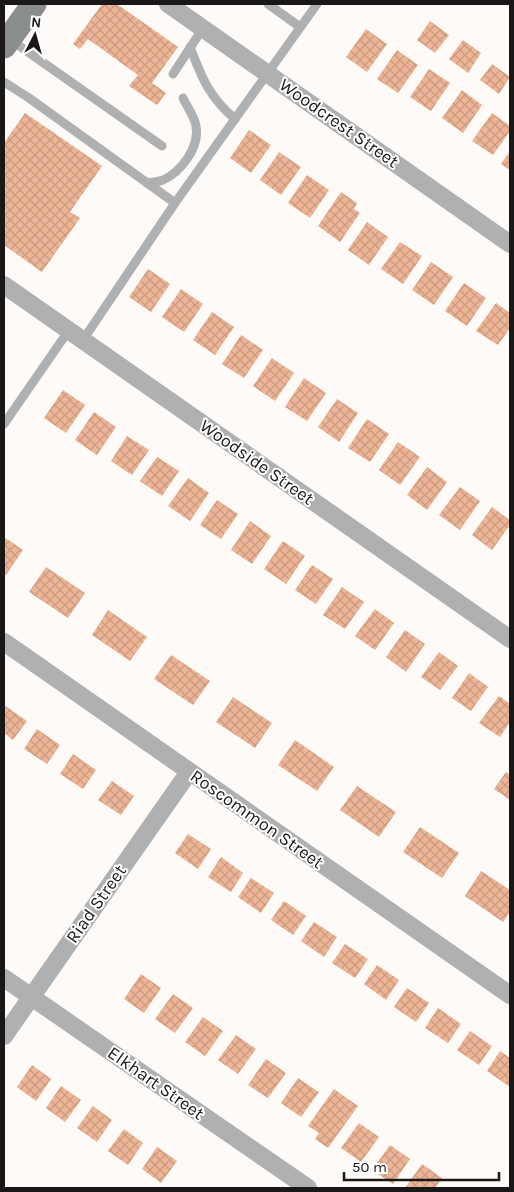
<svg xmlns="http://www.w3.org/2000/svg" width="514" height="1192" viewBox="0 0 514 1192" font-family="Karla,sans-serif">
<defs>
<pattern id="building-cross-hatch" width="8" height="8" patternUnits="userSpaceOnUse" patternTransform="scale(1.25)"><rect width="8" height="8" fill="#edb596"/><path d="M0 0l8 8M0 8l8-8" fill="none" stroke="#cb9b81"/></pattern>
</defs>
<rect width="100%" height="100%" fill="#fefaf7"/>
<g fill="url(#building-cross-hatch)">
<polygon points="102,4 117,4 178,47 152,83 166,93 157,105 129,86 138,75 88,39 80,49 73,44"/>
<polygon points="430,21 449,35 435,53 417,40"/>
<polygon points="366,29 387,44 367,72 346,57"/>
<polygon points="463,40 481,53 468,73 449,59"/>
<polygon points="397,50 418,65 398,93 377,79"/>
<polygon points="492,64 510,77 499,94 480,80"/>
<polygon points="429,69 450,83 431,111 410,97"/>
<polygon points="462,90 482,105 463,133 442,118"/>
<polygon points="25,113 102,166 70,212 80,218 42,272 4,245 4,143"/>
<polygon points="492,113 510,126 510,131 493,155 472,141"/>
<polygon points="249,130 271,145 251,173 230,158"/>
<polygon points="510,151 510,170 501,164"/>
<polygon points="279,152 301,167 281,195 260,180"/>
<polygon points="307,175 329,190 310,218 288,203"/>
<polygon points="341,192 357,203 354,209 360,213 340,242 318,226"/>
<polygon points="367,222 388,237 369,265 348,250"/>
<polygon points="400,242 422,256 403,284 381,269"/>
<polygon points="431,262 453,277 434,305 412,290"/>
<polygon points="148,269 170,284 151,312 129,297"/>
<polygon points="464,283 486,298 467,326 445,311"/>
<polygon points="181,289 203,304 184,332 162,317"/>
<polygon points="496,303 510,313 510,328 498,345 476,331"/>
<polygon points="212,312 234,327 215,355 193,340"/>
<polygon points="241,335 263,350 244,378 222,364"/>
<polygon points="272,358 294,373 275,401 253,386"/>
<polygon points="304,378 326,393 307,421 285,407"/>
<polygon points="63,390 85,405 66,433 44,418"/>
<polygon points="337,399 358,413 339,442 318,427"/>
<polygon points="94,412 116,427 97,455 75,440"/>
<polygon points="367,419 389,434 370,462 348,448"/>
<polygon points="127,436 149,450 132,475 111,461"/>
<polygon points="398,442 420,457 400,485 379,470"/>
<polygon points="157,457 179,471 162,496 140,481"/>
<polygon points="427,467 447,482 427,510 407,495"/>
<polygon points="188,478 209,493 190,521 168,506"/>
<polygon points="460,487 480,501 460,530 439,515"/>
<polygon points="217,500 238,514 221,539 200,525"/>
<polygon points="492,507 510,520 510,525 492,550 472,535"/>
<polygon points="250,521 271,536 252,564 231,550"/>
<polygon points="4,537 23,550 6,575 4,573"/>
<polygon points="283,541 305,556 286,584 264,569"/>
<polygon points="312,565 333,579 316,604 295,590"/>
<polygon points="46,567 85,593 68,618 29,592"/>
<polygon points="342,587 364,602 345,629 323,615"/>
<polygon points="375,609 394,623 375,650 355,636"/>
<polygon points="108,610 147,637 130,661 92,635"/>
<polygon points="405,630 425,644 406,672 386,657"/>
<polygon points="439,652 458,666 440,690 421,677"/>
<polygon points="171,655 210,681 193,705 154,679"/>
<polygon points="469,673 488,687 471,711 452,698"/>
<polygon points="499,696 510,704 510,722 500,737 479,723"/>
<polygon points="233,697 272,723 255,748 216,722"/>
<polygon points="4,705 27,721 13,740 4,733"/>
<polygon points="37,729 60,745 47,764 24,749"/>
<polygon points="295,740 334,767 317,791 278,765"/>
<polygon points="73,754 96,770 83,789 60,774"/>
<polygon points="506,772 510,775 510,800 494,789"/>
<polygon points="112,781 134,796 121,815 98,800"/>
<polygon points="357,786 396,812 379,837 340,810"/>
<polygon points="420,827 459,853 442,878 403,852"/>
<polygon points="188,834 211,849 198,869 175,853"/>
<polygon points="221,857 243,873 231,892 208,877"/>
<polygon points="481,871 510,890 510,912 503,922 465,896"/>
<polygon points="251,878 274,893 261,913 238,897"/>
<polygon points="284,901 306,916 293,935 271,920"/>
<polygon points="314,922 337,937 324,957 301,941"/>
<polygon points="345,944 368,959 355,978 332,963"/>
<polygon points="377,965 399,980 386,1000 364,984"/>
<polygon points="141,974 161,988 144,1013 124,999"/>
<polygon points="407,988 429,1003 416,1022 394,1007"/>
<polygon points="173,994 193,1008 175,1033 155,1019"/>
<polygon points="438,1008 461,1024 448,1043 425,1028"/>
<polygon points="203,1017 223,1031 205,1056 185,1042"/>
<polygon points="470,1031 492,1046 479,1065 457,1050"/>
<polygon points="236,1035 256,1049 238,1074 218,1060"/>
<polygon points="500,1051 510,1058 510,1087 487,1071"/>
<polygon points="266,1059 286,1073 268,1098 248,1085"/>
<polygon points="32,1065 51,1079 36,1101 17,1087"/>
<polygon points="298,1078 319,1092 301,1117 281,1103"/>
<polygon points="61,1086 81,1100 65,1122 46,1108"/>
<polygon points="334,1089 358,1106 328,1148 315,1139 319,1133 308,1126"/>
<polygon points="93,1106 112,1120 97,1142 77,1128"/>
<polygon points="359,1123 379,1137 361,1162 341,1148"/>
<polygon points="124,1129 143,1143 128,1165 108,1151"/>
<polygon points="390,1145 410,1159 393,1184 372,1170"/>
<polygon points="157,1147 177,1161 161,1183 142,1169"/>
<polygon points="422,1164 442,1178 435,1188 405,1188"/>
</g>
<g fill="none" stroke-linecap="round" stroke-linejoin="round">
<g stroke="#aeb0b1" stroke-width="9">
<polyline points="268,4 300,27"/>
<polyline points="11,40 162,146"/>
<path d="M190,47C202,78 209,97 235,119"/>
<polyline points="173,74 203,28"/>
<polyline points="4,82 29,98 175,203"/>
<path d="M147,183C152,182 158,182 163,180C181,172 200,147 196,126C195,117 187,107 183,98"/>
<polyline points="83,340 175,203 317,4"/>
<polyline points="4,424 69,330"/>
</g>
<g stroke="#aeb0b1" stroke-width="18">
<polyline points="168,4 510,244"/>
<polyline points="4,285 510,639"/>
<polyline points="4,642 510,995"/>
<polyline points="4,978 308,1188"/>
<polyline points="4,1036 189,772"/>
</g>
<polyline stroke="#898d8d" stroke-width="25" points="4,46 34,4"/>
</g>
<g text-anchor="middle" stroke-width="4" stroke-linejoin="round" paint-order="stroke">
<g font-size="18" fill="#191717" stroke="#fff">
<text transform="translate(339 123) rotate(35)" y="6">Woodcrest Street</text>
<text transform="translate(257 462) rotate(35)" y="6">Woodside Street</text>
<text transform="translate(257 819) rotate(35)" y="6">Roscommon Street</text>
<text transform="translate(96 904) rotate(-55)" y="6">Riad Street</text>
<text transform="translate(156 1083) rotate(35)" y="6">Elkhart Street</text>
</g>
</g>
<rect width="514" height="1192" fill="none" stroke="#191717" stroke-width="10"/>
<g transform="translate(35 35) rotate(6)" stroke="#ffffff" stroke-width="4" paint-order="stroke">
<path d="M0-4L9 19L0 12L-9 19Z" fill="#191717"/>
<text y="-8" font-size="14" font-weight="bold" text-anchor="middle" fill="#191717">N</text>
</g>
<path d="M344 1172v8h155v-8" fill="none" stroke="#191717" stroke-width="2.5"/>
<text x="352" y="1172" font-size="15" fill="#191717" stroke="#ffffff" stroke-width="4" paint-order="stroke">50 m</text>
</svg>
